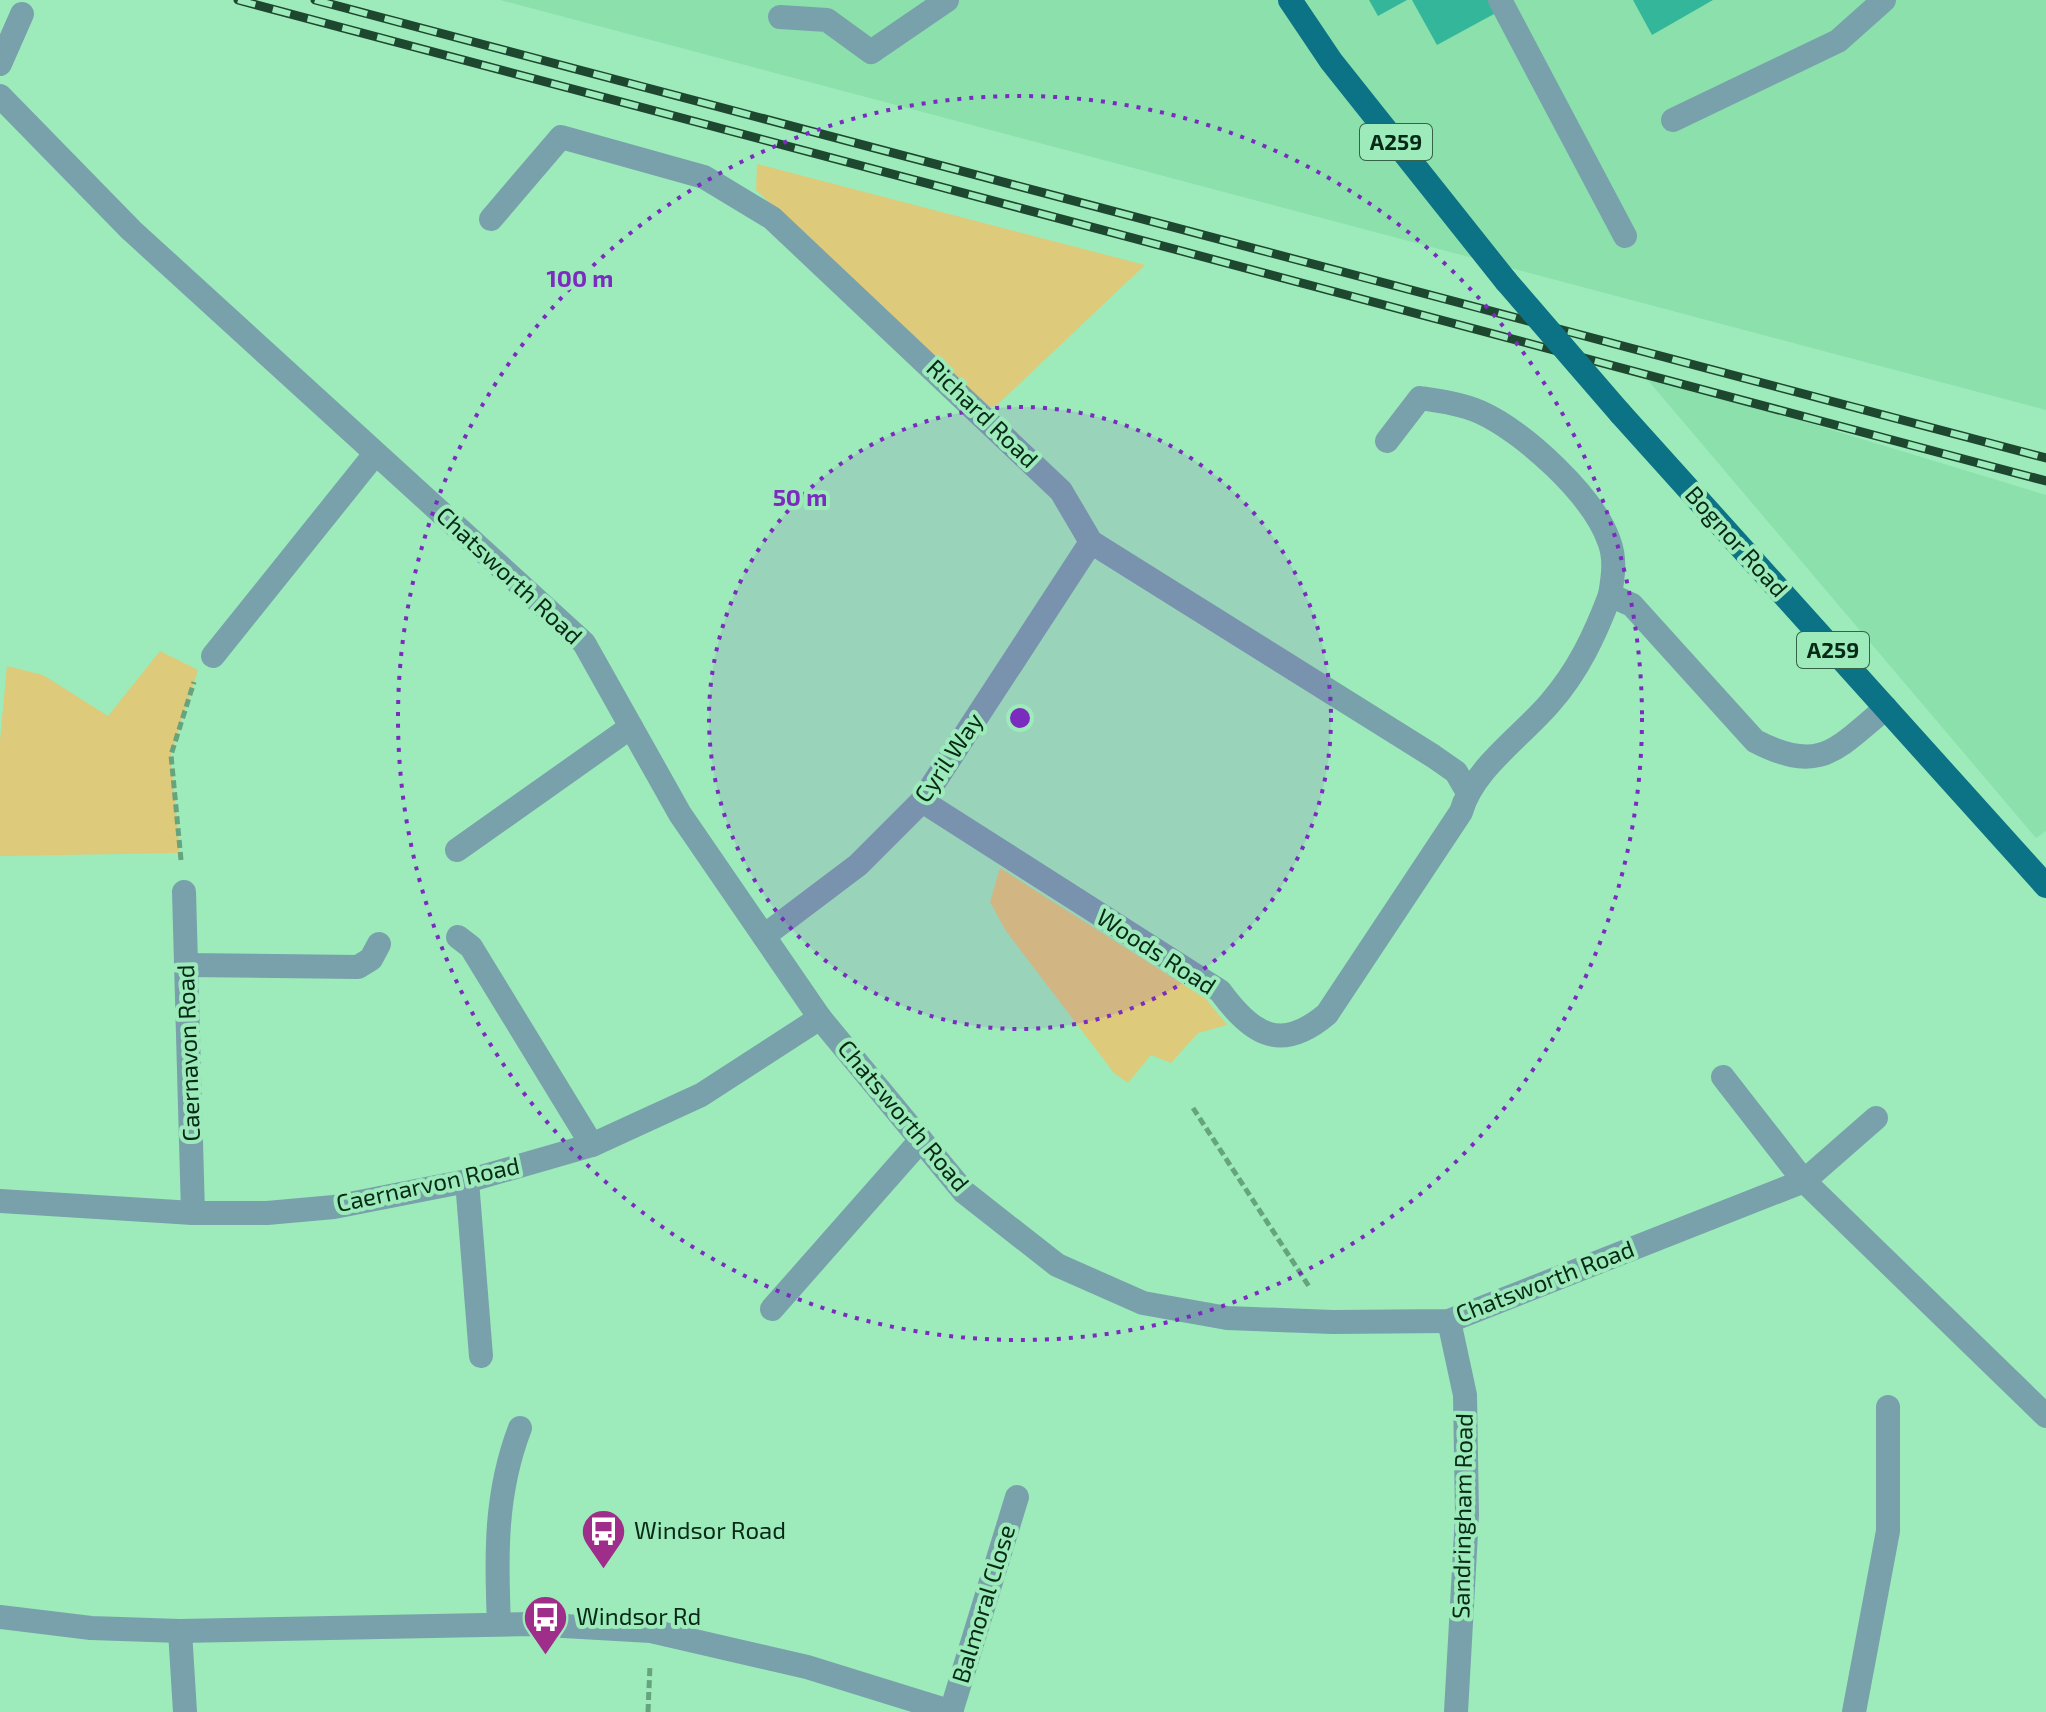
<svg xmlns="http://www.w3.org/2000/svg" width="2046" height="1712" viewBox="0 0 2046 1712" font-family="'Exo 2',sans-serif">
<rect width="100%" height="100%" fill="#9debba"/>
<g fill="#8be0ac">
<polygon points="500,0 2046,0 2046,410"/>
<polygon points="1641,372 2046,495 2046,831 2036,838"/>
</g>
<g fill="#ddca7b">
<polygon points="757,164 1145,265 996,406 987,407 756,190"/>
<polygon points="160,651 198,670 171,755 180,853 0,856 0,740 7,666 43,675 108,716"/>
<polygon points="1000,868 1206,999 1227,1025 1198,1033 1171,1063 1151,1055 1128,1083 1114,1073 1006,931 990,902"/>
</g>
<g fill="#34b69b">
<polygon points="1369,0 1407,0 1378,16"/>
<polygon points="1412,0 1500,0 1505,8 1437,45"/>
<polygon points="1633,0 1713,0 1652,35"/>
</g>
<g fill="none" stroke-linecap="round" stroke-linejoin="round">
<g stroke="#66a47e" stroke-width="5" stroke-dasharray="8 4" stroke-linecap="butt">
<polyline points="181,860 171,755 194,682"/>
<polyline points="1193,1108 1310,1288"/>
<polyline points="648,1712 650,1665"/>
</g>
<g stroke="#79a1ac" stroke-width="24">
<polyline points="1500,0 1625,236"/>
<polyline points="780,17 827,20 871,52 947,0"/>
<polyline points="0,64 22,14"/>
<polyline points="0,96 131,230 584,643 680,814 820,1018 964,1192 1057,1265 1143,1303 1227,1318 1333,1322 1449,1321 1804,1181 1876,1118"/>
<polyline points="1673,120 1838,41 1884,0"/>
<polyline points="491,219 561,137 704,177 772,218 1061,491 1091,542 1433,756 1456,772 1467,791"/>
<path d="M1387,441L1420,398C1440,401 1462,404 1480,412C1524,432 1593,495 1609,541C1616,559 1613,577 1610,595"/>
<polyline points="213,656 375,454"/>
<path d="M922,801L1220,991C1252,1035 1281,1053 1327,1014L1461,812C1473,769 1521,737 1550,703C1578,671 1595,635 1610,595L1632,605L1755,741C1821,775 1836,749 1886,708"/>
<polyline points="457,850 631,727"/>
<polyline points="184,892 193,1213"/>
<polyline points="764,936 858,865 922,801 1091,542"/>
<polyline points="458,937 471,947 592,1145"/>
<polyline points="186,965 358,967 371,959 379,944"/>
<polyline points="1723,1077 1804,1181 2046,1416"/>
<polyline points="467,1181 481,1356"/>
<polyline points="0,1201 193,1213 267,1213 334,1207 467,1181 592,1145 701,1095 820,1018"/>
<polyline points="772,1309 921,1140"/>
<polyline points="1449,1321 1465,1395 1467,1515 1456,1712"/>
<polyline points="0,1617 91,1628 180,1631 529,1624 651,1631 807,1667 952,1712"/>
<path d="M499,1624C496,1555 495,1493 520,1428"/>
<polyline points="180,1631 185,1712"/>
<polyline points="951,1712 1017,1497"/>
<polyline points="1854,1712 1888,1531 1888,1407"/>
</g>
<g stroke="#0c7286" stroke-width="24">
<polyline points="1290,0 1331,61 1506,281"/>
<polyline points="1620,413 2046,886"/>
</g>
<defs>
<g id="rail">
<polyline points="238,0 2046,481"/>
<polyline points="315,0 2046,458"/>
</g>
</defs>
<use href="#rail" stroke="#1e4730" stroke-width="9"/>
<use href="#rail" stroke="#9debba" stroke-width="6" stroke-dasharray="18" stroke-linecap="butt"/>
<polyline stroke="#0c7286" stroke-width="24" points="1506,281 1620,413"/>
</g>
<circle cx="1020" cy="718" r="311" fill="#7b2cbf" fill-opacity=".12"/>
<g fill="none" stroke="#7b2cbf" stroke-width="4" stroke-dasharray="4 8">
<circle cx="1020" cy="718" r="311"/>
<circle cx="1020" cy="718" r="622"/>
</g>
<defs>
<symbol id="bus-pin" viewBox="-11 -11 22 30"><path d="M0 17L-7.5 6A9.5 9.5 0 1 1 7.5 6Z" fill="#9f2e8b" stroke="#9debba"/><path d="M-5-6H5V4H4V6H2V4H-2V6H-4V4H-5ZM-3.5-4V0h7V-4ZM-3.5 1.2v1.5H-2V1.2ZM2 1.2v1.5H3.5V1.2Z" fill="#fff"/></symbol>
</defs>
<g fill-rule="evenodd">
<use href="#bus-pin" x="578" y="1506" width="51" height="69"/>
<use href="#bus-pin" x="520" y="1592" width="51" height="69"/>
</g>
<g text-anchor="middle" stroke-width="8" stroke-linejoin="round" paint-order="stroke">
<g fill="#9debba" stroke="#346348" stroke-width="2">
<rect x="1360" y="124" width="72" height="36" rx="6"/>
<rect x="1797" y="632" width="72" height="36" rx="6"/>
</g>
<g font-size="22" font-weight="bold" fill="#072917">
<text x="1396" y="150">A259</text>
<text x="1833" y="658">A259</text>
</g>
<g font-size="24" fill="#072917" stroke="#9debba">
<text transform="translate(982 414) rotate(44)" y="8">Richard Road</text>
<text transform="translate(1736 542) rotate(48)" y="8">Bognor Road</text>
<text transform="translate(509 576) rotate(43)" y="8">Chatsworth Road</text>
<text transform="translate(949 758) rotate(-56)" y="8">Cyril Way</text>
<text transform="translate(1156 952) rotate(33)" y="8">Woods Road</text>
<text transform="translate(189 1053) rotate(-92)" y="8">Caernavon Road</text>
<text transform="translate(903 1116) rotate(50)" y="8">Chatsworth Road</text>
<text transform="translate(428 1185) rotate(-12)" y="8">Caernarvon Road</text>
<text transform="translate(1545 1282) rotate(-21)" y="8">Chatsworth Road</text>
<text transform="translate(1463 1516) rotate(-89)" y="8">Sandringham Road</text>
<text transform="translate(984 1604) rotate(-73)" y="8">Balmoral Close</text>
</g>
<g font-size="24" fill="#072917" stroke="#9debba" text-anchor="start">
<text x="634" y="1539">Windsor Road</text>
<text x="576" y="1625">Windsor Rd</text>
</g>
</g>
<circle cx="1020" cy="718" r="12" fill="#7b2cbf" stroke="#9debba" stroke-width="4"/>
<g font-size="24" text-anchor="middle" font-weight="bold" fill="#7b2cbf" stroke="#9debba" stroke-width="8" stroke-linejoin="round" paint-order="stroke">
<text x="580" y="287">100 m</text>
<text x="800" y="506">50 m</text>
</g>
</svg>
